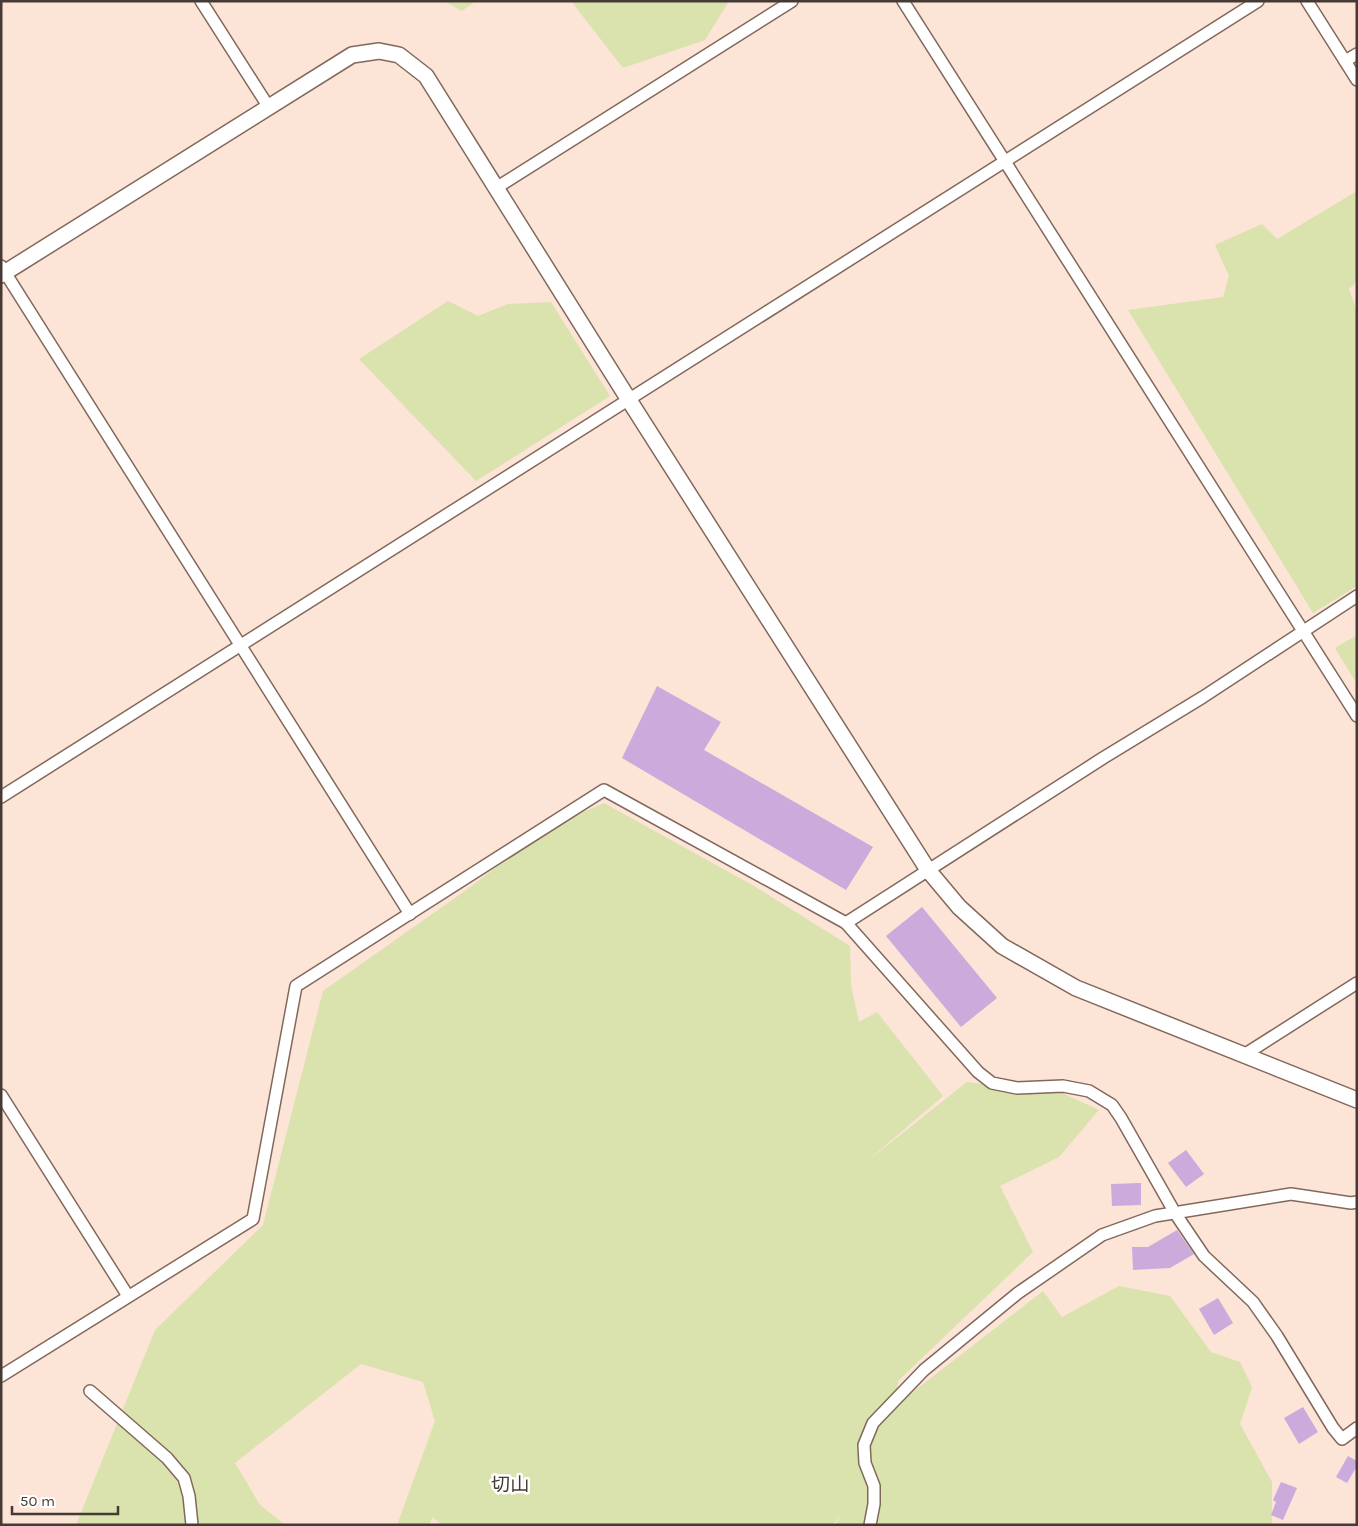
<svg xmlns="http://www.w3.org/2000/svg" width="1358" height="1526" viewBox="0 0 1358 1526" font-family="Karla,'Noto Sans JP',sans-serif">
<rect width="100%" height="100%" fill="#fce4d7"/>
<g fill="#dae2ae">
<polygon points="444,1 476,1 462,11"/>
<polygon points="571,1 729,1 705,40 623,68"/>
<polygon points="1357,191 1357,281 1349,289 1357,311 1357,586 1313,613 1128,310 1223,297 1229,276 1215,245 1262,224 1277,239"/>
<polygon points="448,301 478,316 508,304 551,302 610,396 476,481 359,359"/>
<polygon points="1357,635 1357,684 1335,648"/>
<polygon points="604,803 754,886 850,946 851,985 859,1022 877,1012 943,1096 865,1163 967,1082 1062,1093 1099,1110 1059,1157 1000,1186 1033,1252 898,1381 896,1405 1043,1291 1062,1317 1119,1286 1170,1296 1211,1352 1240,1362 1252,1387 1240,1424 1272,1482 1272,1525 835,1525 841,1516 832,1525 442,1525 433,1517 429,1525 397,1525 435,1421 423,1382 361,1364 235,1463 260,1505 285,1525 76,1525 155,1330 263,1225 323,991 469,888 547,828"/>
</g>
<g fill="#cbaadc">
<polygon points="657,686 721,722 704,750 873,847 846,890 622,758"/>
<polygon points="922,907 997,998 961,1027 886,936"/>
<polygon points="1186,1150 1204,1174 1186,1187 1168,1163"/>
<polygon points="1141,1183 1141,1205 1112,1206 1111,1184"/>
<polygon points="1177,1230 1194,1254 1170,1268 1133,1270 1132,1247 1148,1247"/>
<polygon points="1218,1298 1233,1323 1214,1335 1199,1309"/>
<polygon points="1303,1407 1318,1432 1299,1444 1284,1418"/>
<polygon points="1348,1456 1357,1461 1357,1466 1347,1483 1336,1477"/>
<polygon points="1281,1482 1297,1488 1283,1520 1271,1515 1276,1502 1273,1500"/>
</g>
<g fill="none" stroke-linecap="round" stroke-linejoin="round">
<defs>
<g id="street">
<polyline points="201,1 268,106"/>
<polyline points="903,1 1357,716"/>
<polyline points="1307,1 1357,80"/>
<polyline points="1345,61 1357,54"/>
<polyline points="496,188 792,1"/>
<polyline points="1,266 410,914"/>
<polyline points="1357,596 1203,697 1103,758 846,923 978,1072 992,1083 1017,1088 1063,1086 1089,1091 1112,1105 1121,1118 1175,1213 1204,1256 1253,1302 1277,1336 1333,1428 1342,1439 1357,1428"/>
<polyline points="1,797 1258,1"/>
<polyline points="1244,1055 1357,983"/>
<polyline points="1,1095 128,1296"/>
<polyline points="1,1376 253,1219 296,986 604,790 846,923"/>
<polyline points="90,1391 167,1458 184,1478 189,1496 192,1525"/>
<polyline points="870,1525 874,1504 874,1486 865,1463 864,1445 873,1423 924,1370 1018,1293 1102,1235 1155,1216 1291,1194 1351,1203 1357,1202"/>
</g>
<polyline id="secondary" points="1,275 352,55 379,51 399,55 426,76 629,400 928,870 959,907 1002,946 1076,988 1357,1100"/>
</defs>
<use href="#street" stroke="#82685b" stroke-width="14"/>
<use href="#secondary" stroke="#82685b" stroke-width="18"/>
<use href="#street" stroke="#fff" stroke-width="11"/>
<use href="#secondary" stroke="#fff" stroke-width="15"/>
</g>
<g text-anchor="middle" stroke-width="5" stroke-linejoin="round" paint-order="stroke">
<g font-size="19" fill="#463a34" stroke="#fff">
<text x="510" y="1491">切山</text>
</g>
</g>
<rect width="1358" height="1526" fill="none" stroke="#463a34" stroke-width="5"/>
<path d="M12 1506v8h106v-8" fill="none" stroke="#463a34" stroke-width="2.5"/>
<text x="20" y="1506" font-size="15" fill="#463a34" stroke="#ffffff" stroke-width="4" paint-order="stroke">50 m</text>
</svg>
